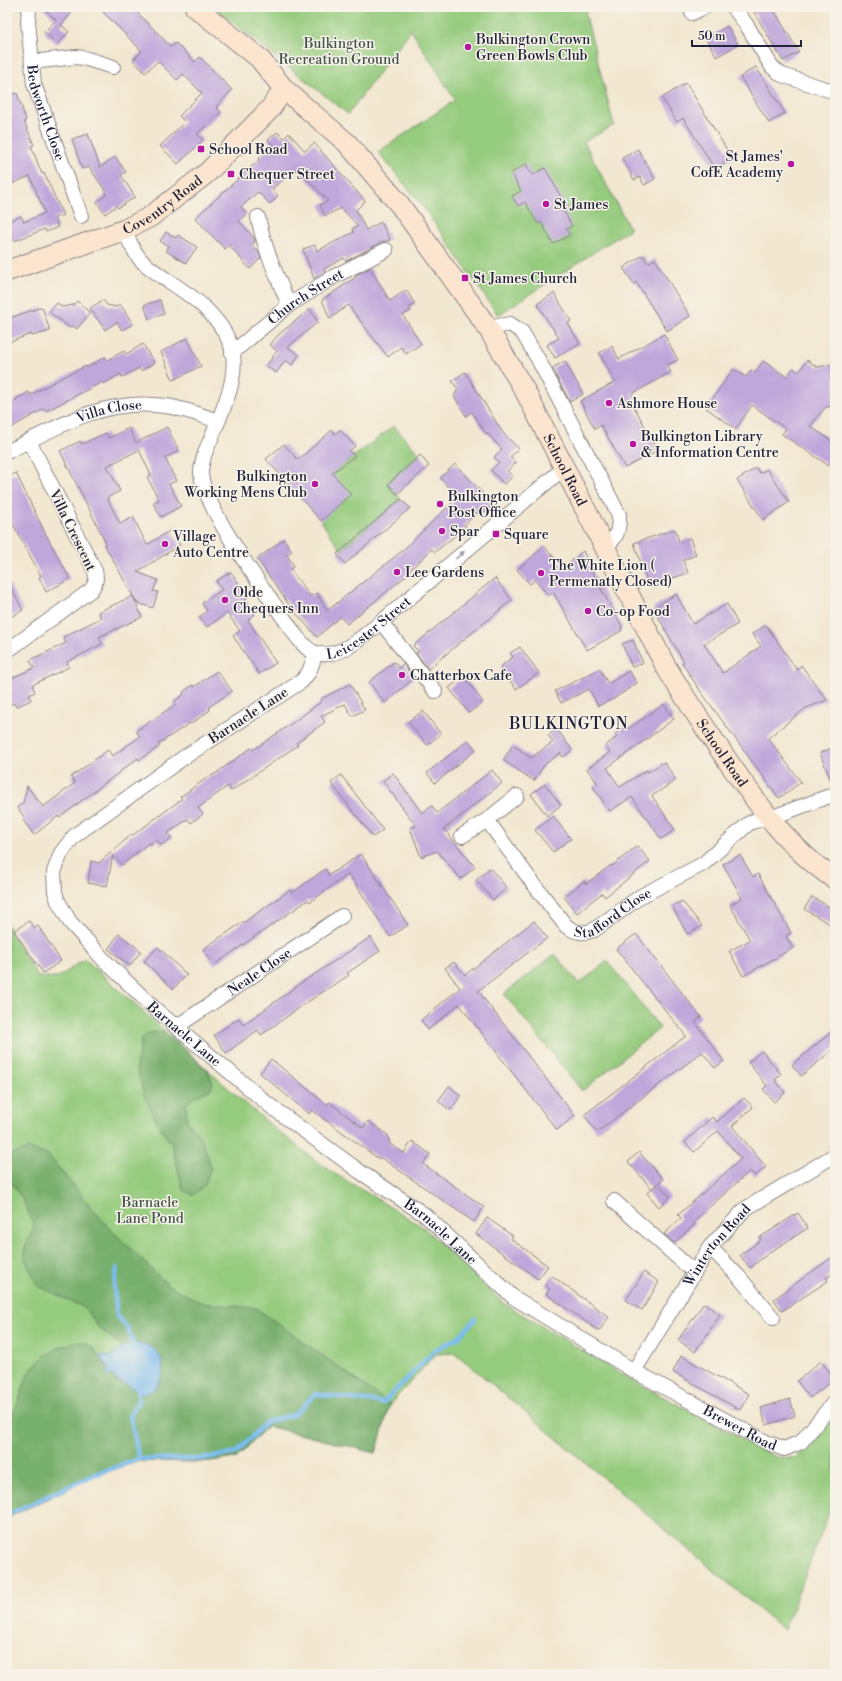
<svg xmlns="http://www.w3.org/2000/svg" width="842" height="1681" viewBox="0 0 842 1681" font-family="'Libre Bodoni',serif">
<rect width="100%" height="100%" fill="#f7f3e8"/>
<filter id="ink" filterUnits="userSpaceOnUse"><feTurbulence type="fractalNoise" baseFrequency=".025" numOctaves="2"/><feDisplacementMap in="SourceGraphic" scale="8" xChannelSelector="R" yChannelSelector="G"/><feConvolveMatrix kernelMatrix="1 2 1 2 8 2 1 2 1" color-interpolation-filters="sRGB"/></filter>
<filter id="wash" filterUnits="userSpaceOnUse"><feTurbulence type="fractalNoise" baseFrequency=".012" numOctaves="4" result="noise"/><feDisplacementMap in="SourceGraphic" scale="16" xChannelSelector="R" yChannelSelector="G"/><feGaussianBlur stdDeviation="0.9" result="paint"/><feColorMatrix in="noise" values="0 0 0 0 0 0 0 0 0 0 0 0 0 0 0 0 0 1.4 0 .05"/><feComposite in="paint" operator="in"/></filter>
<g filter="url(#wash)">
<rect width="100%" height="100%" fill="#f2e7d0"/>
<g fill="#94cb7d" stroke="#5b765c">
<polygon points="213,7 592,7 585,12 614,125 584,142 630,229 498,315 424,208 378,152 455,100 411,30 348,114"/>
<polygon points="394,426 420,455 388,483 401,499 341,550 321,521 332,473"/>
<polygon points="7,926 9,927 11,934 38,977 57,978 85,959 230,1090 279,1132 331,1172 349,1182 423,1227 503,1303 628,1378 776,1457 794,1458 811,1448 835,1416 835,1497 784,1630 455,1353 436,1354 390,1404 376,1453 267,1426 237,1458 199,1462 140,1461 94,1476 7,1518"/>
<polygon points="555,954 579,984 607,961 660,1028 582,1091 504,994"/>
</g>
<g fill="#77af6c" stroke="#4c6854">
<polygon points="164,1031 208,1071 213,1083 210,1090 196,1096 186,1104 187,1121 199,1136 206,1150 211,1167 205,1185 193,1195 183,1190 172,1145 158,1124 144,1095 136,1066 142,1039 148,1033"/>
<polygon points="28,1149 47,1154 107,1226 168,1285 202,1303 256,1308 390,1404 376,1453 267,1426 237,1458 199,1462 140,1461 94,1476 7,1518 7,1424 17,1405 29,1371 46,1355 62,1346 81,1342 86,1343 94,1349 116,1381 128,1385 138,1392 148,1393 155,1387 160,1380 133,1343 124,1348 97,1326 85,1308 38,1286 25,1260 25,1247 34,1226 23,1200 10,1181 7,1156"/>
</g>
<path fill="#7abcef" stroke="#4e6f95" d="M133,1343C180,1343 163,1402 138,1392C134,1390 131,1386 128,1385C121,1382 117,1382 112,1375L108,1376L106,1373L109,1368L100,1358L102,1354L108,1358L122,1347Z"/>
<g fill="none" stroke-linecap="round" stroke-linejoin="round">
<g stroke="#7abcef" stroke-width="4.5">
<polyline points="117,1268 114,1286 117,1317 127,1327 133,1343"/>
<polyline points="138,1392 138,1402 130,1415 139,1459"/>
<polyline points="7,1515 93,1475 139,1459 199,1459 236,1453 266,1422 295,1414 316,1394 383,1403 435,1350 458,1338 475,1319"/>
</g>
</g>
<g id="blocks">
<g fill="#bfa6db">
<polygon points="42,7 67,7 72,12 61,25 69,32 57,44 44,32 56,20"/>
<polygon points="98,7 132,7 171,47 176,43 195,62 200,57 232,90 216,107 221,112 197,134 203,140 178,164 160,146 185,122 179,116 202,93 183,74 177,80 158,61 145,73 133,60 142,51"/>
<polygon points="751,7 772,7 799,52 783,61"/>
<polygon points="727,26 738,44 717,57 706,39"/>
<polygon points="756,67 785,113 769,123 740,77"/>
<polygon points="686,83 732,158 715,169 683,118 677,122 662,98"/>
<polygon points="17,93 26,120 24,121 34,145 31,146 42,174 44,173 63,215 54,218 58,227 46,232 45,229 14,241 13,239 7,242 7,222 21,216 24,222 45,213 30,176 7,186 7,95"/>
<polygon points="277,132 284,138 289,133 305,151 314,143 365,201 356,210 366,230 381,222 390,240 382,242 346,261 344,258 324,269 325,272 314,279 303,249 315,245 317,251 354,232 352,229 358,226 341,208 325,216 320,205 328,201 297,169 292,173 291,172 272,189 278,196 270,204 258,192 241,207 247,214 239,221 254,238 255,242 252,245 259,253 261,258 250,269 229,245 225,249 195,218 260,159 259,158 273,145 268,140"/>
<polygon points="88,134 100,167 115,157 126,172 121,175 135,197 118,208 116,206 105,214 97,202 106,195 105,193 106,192 89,167 82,169 72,139"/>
<polygon points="638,149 655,179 644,185 640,177 634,180 622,158"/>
<polygon points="526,164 532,175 545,168 567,208 563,210 572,226 566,229 570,235 553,244 541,222 538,224 525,202 518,206 512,196 521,191 511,173"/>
<polygon points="166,232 176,238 178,235 197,247 186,263 166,251 169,246 160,241"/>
<polygon points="643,255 648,263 655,259 690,316 667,331 636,282 634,284 623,268"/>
<polygon points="370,268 390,301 406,290 415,304 409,308 411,311 403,315 421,344 406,354 401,347 388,357 348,305 330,319 322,300 356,277 356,275"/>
<polygon points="554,293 571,321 568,323 580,344 555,358 547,345 559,338 537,304"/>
<polygon points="103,300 107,305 116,307 120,304 133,324 122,330 117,322 105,330 90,308"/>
<polygon points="160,300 164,314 149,319 144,305"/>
<polygon points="77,301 90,313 77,329 72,325 70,328 49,312 57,303 62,307 73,305"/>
<polygon points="42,307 50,331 32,336 31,334 7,343 7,319"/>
<polygon points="310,309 318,322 288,347 299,355 292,365 286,360 276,373 266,366 277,351 270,345 278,335"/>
<polygon points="664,334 678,360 667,365 671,372 632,394 635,401 632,403 658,450 625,468 601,425 595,429 580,401 615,382 599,353 612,346 619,359"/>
<polygon points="187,338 201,366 173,380 161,352"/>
<polygon points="143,344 154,363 141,371 139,368 122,377 121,374 103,384 102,382 46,411 44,409 7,430 7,405 17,400 16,399 29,392 30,395 67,375 86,366 86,368 105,357 107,360 124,351 126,354"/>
<polygon points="807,360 817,367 835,364 835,406 826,407 810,426 835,443 835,458 829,466 782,434 786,429 752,405 736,429 706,408 733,369 746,377 751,370 755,373 763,361 787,377 793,368 799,372"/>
<polygon points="565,361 583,394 570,402 552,368"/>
<polygon points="465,372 503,433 519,449 510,457 516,463 507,471 513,476 504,484 491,470 499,462 494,457 502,449 487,433 486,434 472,412 466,416 454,396 458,389 452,381"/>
<polygon points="167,427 179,451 165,458 176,481 169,484 181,506 161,517 153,503 159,500 147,477 151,475 139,450 107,466 120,491 107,498 120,524 133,517 147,545 171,530 180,545 137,572 158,580 153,591 158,592 153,608 137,603 104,544 106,543 60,451 80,441 82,444 106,433 109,438 129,428 136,443"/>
<polygon points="332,430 335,434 340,430 355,446 349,451 355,456 332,473 351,494 321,521 266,459 284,444 298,460"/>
<polygon points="420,455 429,466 397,494 388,484"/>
<polygon points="455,464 493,504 485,512 481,509 464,525 466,527 435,552 432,549 406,574 407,575 347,624 340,617 317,637 290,606 257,559 284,539 292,551 287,555 294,566 290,569 310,596 317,593 327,611 402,551 458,497 440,478"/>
<polygon points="756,468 760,473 767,469 789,502 763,520 737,480"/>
<polygon points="16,473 44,531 70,579 46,592 39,577 41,576 7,513 7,477"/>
<polygon points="401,499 410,508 345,564 337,554"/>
<polygon points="675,529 679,542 690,538 696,555 683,560 688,573 649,586 634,543"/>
<polygon points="544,546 564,568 583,551 601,589 622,626 621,631 587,650 553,592 549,596 535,580 530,584 517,570"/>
<polygon points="231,572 248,597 245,599 255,614 248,620 276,663 259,674 233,636 240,631 227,613 207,627 199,617 207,611 202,603 222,590 216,581"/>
<polygon points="495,578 512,600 428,669 416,653 419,652 413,646"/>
<polygon points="7,580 23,610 7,619"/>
<polygon points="676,594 693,624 727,604 738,624 704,644 723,673 761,646 752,634 766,625 797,670 801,665 827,700 806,708 768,738 801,782 779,798 699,689 682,663 684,662 653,608"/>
<polygon points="133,596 142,617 99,637 102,644 67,662 69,667 32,685 35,692 29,695 31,700 16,707 14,703 7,706 7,680 34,668 30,660 66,643 63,637 101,618 98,612"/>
<polygon points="633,640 643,663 632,667 622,644"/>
<polygon points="520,647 539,673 516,689 500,667 513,657 510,653"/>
<polygon points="394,662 399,668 403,664 414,678 385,703 369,682"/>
<polygon points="600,669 608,684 629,671 637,683 615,698 598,706 589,689 561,703 555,691"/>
<polygon points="217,671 232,691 209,707 210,710 191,724 190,723 158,744 160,746 139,760 138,758 59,818 58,816 34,835 23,820 25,818 17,807 23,803 27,786 43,807 75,783 71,777 108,750 112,756 140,737 136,731 176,704 174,702 184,694 183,692 193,685 194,687"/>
<polygon points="464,676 483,702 469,713 449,688"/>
<polygon points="350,684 365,710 352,716 345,704 321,716 325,722 296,743 298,745 231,791 228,786 198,808 203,814 191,823 188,819 168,833 172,838 161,845 157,840 151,844 150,842 122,865 113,855 107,886 88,883 91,861 99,863 132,834 133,835 182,799 180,797 211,775 212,776 251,748 253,750 291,724 322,701 321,699"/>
<polygon points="664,704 674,719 607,768 620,787 647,770 648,772 664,762 676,780 652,796 675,830 661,839 632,797 610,811 593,787 598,784 587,769 610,752 605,746 617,737 615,734 626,726 628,729"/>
<polygon points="423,711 441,734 427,745 408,722"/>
<polygon points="557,729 572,750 563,757 560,753 544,765 534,781 503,760 513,745 531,758 553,742 548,735"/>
<polygon points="468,740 476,750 435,783 427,773"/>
<polygon points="835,747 835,786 833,786 820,753"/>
<polygon points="492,770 502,783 444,829 475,867 461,879 437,851 421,857 410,828 416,826 383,781 393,773 422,813 432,806 437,813"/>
<polygon points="341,775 383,830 373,837 331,783"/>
<polygon points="545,784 561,805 547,816 531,794"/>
<polygon points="553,816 571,839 553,852 535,830"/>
<polygon points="637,846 650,861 605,897 602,893 577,913 564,897 584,881 586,884 611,865 612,866"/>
<polygon points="361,854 408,925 390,937 349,874 310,902 308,900 214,965 203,949 243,922 243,923 290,890 292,893 325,869 329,875"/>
<polygon points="740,855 753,877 758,874 791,933 786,936 793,948 743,976 729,951 750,940 730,905 742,898 723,864"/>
<polygon points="490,868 507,888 493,900 476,880"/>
<polygon points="812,897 835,910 835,927 804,909"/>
<polygon points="682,901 702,926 687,934 672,906"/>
<polygon points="29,921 35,928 38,926 61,961 43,973 14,931"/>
<polygon points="534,921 547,938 478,991 575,1116 557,1130 459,1004 428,1030 421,1020 460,988 445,968 454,962 465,975"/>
<polygon points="119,934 141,951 130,966 108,949"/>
<polygon points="636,934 701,1017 695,1022 724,1061 715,1068 702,1052 597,1132 584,1115 686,1036 616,949"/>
<polygon points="371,937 380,951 347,973 349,975 309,1001 261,1035 258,1030 226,1053 214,1035 239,1018 243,1025 301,983"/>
<polygon points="158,947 187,975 173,989 144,961"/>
<polygon points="835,1029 835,1048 801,1076 792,1065"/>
<polygon points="762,1051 781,1074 775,1080 785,1093 774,1102 763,1089 767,1086 748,1062"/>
<polygon points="271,1059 327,1105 329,1102 363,1128 368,1121 388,1135 390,1144 404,1153 412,1141 430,1154 423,1164 484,1207 474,1222 380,1157 379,1159 312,1110 309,1114 260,1073"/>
<polygon points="449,1086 461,1096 450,1110 438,1101"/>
<polygon points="744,1098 753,1107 732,1126 766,1167 755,1176 750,1171 693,1222 695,1224 674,1243 664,1234 681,1218 678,1215 741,1159 718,1131 694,1152 685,1142 712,1117 717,1122"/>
<polygon points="639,1152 663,1179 652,1189 628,1162"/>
<polygon points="658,1183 670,1197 659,1207 647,1193"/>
<polygon points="798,1213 808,1228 770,1252 750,1268 740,1255 761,1240 759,1238"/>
<polygon points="487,1218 513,1236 511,1239 548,1266 538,1279 476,1234"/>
<polygon points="835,1255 835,1272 826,1278 828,1281 782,1311 774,1299"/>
<polygon points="644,1272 659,1282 642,1310 626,1300"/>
<polygon points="552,1276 609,1317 599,1331 546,1294 550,1289 545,1286"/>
<polygon points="704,1303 720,1315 695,1352 678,1340"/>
<polygon points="681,1356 749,1394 740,1410 673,1372"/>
<polygon points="821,1361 835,1379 810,1398 797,1381"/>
<polygon points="790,1399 795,1416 766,1425 761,1408"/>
</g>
</g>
</g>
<g filter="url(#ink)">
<use href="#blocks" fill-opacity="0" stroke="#8a8486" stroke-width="1"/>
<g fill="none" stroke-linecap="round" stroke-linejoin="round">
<defs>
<g id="minor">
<path id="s1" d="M29,7L28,22L34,84L81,216"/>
<polyline points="733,7 746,24 772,67 782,75 835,92"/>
<polyline points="692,13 704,7"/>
<polyline points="32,62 76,57 84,58 113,67"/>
<path d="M258,217C264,248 277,276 289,305"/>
<path id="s2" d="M124,230C129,240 133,251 140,259C147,267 156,272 164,278C190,295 217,312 230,343C242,374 222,410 211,439C206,449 202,459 201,471C200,505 275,605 297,637C302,643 308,651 316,653C340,660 364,635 381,622L564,468"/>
<path d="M488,328L510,324L522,332L538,359L619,515C619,533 617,537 604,549"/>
<path id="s3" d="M232,353L289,305L335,276L386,250"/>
<path id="s4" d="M7,452C59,426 105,397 165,406C183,408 200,415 218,421"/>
<polyline points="381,622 435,691"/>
<path d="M7,651L91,590C96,583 97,579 95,571L29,441"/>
<path id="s5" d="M316,653L309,672L302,681L183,758L74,836L61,853L54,872L55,892L58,901L70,922L80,933L103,959L155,1009L269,1105L359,1171L425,1215L513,1297L634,1371L766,1442L784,1449L801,1442L835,1401"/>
<path id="s6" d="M487,820L532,882L566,926C576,933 583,934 594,930L641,896L703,864L748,824L754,821L770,818L835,794"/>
<polyline points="462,836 487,820 517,796"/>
<path id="s7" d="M176,1027L342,916"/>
<polyline points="614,1201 694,1272"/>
<polyline points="710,1247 739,1277 773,1318"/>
<path id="s8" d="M634,1371L710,1247L745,1209L835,1155"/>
</g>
<g id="secondary">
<path id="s9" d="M195,7L259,58L284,89L347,143L400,205L488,328L525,391L665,665C683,695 703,725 723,754C754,799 788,849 835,879"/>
<path id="s10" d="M7,271L124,230L150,217L207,173L270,109L284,89"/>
</g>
</defs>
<use href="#minor" stroke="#8a8486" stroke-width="16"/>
<use href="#secondary" stroke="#8a8486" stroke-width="22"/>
<use href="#minor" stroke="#fff" stroke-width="14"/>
<use href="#secondary" stroke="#fce5cf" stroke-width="20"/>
</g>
<defs><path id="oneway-solid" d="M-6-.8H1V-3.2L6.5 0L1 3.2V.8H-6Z"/></defs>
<use fill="#9c9ca7" href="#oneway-solid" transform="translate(460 555) rotate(-40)"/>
</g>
<g fill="#b5179e" stroke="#f7f3e8" stroke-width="1.5">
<circle cx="468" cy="47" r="4"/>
<rect x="197" y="145" width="8" height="8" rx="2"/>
<circle cx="791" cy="164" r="4"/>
<rect x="227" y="170" width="8" height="8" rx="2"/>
<circle cx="546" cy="204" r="4"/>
<rect x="461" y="274" width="8" height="8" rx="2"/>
<circle cx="609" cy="403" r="4"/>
<circle cx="633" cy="444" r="4"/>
<circle cx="315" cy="484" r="4"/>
<circle cx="440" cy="504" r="4"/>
<circle cx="442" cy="531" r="4"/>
<rect x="492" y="530" width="8" height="8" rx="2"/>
<circle cx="165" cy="544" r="4"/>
<circle cx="397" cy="572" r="4"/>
<circle cx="541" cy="573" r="4"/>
<circle cx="225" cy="600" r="4"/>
<circle cx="588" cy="611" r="4"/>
<circle cx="402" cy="675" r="4"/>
</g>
<g text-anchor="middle" stroke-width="3" stroke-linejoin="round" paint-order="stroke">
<g font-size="14" fill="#22223b" stroke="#f7f3e8" text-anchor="start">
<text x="476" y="44">Bulkington Crown<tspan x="476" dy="16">Green Bowls Club</tspan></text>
<text x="209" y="154">School Road</text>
<text x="783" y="161" text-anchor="end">St James'<tspan x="783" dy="16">CofE Academy</tspan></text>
<text x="239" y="179">Chequer Street</text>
<text x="554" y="209">St James</text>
<text x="473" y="283">St James Church</text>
<text x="617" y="408">Ashmore House</text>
<text x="641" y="441">Bulkington Library<tspan x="641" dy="16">&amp; Information Centre</tspan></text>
<text x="307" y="481" text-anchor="end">Bulkington<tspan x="307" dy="16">Working Mens Club</tspan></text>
<text x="448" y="501">Bulkington<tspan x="448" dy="16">Post Office</tspan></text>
<text x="450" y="536">Spar</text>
<text x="504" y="539">Square</text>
<text x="173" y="541">Village<tspan x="173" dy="16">Auto Centre</tspan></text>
<text x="549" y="570">The White Lion (<tspan x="549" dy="16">Permenatly Closed)</tspan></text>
<text x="405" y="577">Lee Gardens</text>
<text x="233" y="597">Olde<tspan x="233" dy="16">Chequers Inn</tspan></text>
<text x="596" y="616">Co-op Food</text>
<text x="410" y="680">Chatterbox Cafe</text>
</g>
<g font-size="14" fill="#44554f" stroke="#f7f3e8">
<text x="339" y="48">Bulkington<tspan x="339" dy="16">Recreation Ground</tspan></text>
<text x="150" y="1207">Barnacle<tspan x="150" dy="16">Lane Pond</tspan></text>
</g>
<g font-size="14" fill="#22223b" stroke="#f7f3e8">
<text dy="5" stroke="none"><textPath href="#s1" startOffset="108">Bedworth Close</textPath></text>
<text dy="5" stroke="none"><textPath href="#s10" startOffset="170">Coventry Road</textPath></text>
<text dy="5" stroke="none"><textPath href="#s3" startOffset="93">Church Street</textPath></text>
<text dy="5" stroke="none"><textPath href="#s4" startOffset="111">Villa Close</textPath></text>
<text dy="5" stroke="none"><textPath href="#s9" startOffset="599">School Road</textPath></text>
<text transform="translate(73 530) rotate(64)" y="5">Villa Crescent</text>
<text dy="5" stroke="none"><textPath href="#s2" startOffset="571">Leicester Street</textPath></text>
<text transform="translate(248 715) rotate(-33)" y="5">Barnacle Lane</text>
<text dy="5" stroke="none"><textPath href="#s9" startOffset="923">School Road</textPath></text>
<text dy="5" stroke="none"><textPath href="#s6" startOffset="186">Stafford Close</textPath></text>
<text dy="5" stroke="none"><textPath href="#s7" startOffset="100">Neale Close</textPath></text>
<text dy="5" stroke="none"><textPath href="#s5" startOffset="563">Barnacle Lane</textPath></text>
<text dy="5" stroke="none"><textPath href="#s5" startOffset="887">Barnacle Lane</textPath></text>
<text dy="5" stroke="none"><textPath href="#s8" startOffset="151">Winterton Road</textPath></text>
<text dy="5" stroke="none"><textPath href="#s5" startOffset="1247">Brewer Road</textPath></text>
</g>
<g font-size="16" letter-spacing="1" fill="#22223b" stroke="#f7f3e8">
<text x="569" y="729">BULKINGTON</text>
</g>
</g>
<rect width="842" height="1681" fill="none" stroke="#f7f3e8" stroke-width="24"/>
<path d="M692 40v6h109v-6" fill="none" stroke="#22223b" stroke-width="2"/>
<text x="698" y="40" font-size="12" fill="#22223b" stroke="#f7f3e8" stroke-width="3" paint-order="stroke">50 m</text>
</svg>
